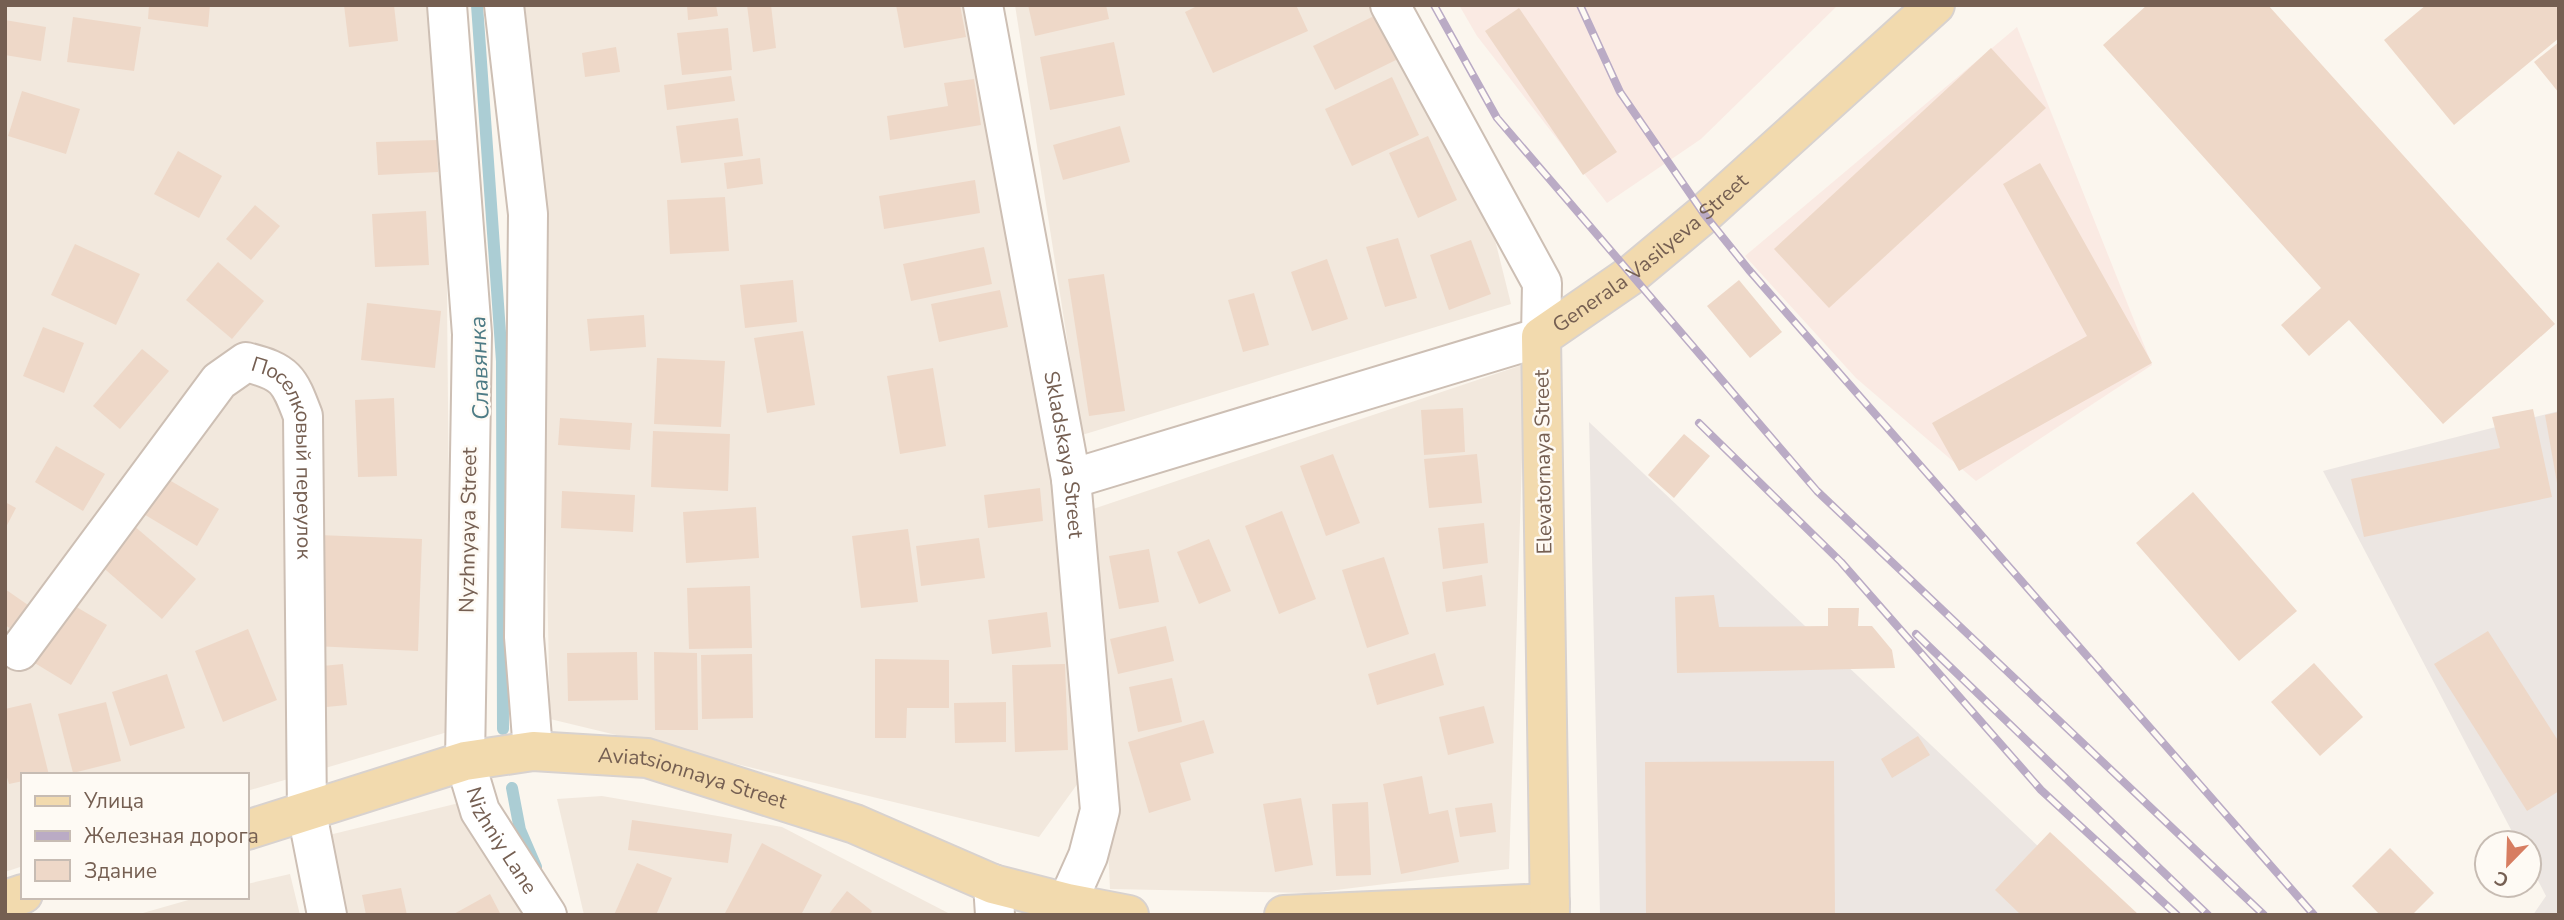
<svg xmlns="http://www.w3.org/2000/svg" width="2564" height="920" viewBox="0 0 2564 920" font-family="'Nunito Sans',sans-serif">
<rect width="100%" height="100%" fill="#fbf6ee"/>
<g fill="#f2e8dd">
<polygon points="5,5 432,5 446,187 451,731 247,791 247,775 23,775 23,866 5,872"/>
<polygon points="522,5 971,5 1054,481 1081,779 1039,837 550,719 539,198"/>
<polygon points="1015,5 1376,5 1490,220 1511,304 1082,435"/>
<polygon points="1525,364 1509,869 1311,893 1110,889 1093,509"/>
<polygon points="602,796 782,827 952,915 584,915 557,799"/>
<polygon points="463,802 541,915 342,915 325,836"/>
<polygon points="290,874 300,915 136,915 199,897 247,897 247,884"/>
</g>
<g fill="#faeae3">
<polygon points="1459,5 1838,5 1701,139 1607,203 1477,36"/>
<polygon points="2017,27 2152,365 1976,481 1856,378 1745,256"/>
</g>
<g fill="#ece6e2">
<polygon points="2559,411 2559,915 2533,915 2546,896 2529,863 2529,843 2518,843 2323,471"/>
<polygon points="1589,422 2111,915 1600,915"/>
</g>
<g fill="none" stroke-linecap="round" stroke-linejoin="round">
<g stroke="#abcdd4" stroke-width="12">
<polyline points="477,5 502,361 503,729"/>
<polyline points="512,788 520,830 536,867"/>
</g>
</g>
<g fill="#eed8c8">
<polygon points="149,5 210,5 208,27 148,19"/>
<polygon points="344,5 394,5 398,41 349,47"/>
<polygon points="687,5 716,5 718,16 688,20"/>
<polygon points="747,5 771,5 776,48 753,52"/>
<polygon points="896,5 960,5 966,37 904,48"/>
<polygon points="1028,5 1106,5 1109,19 1035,36"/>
<polygon points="1199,5 1296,5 1308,31 1213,73 1185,12"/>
<polygon points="2147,5 2268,5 2555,324 2443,424 2349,320 2309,356 2281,325 2321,288 2103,45"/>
<polygon points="2426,5 2559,5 2559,38 2454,125 2384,40"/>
<polygon points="1519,8 1617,152 1583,175 1485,31"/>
<polygon points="1378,14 1400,58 1335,90 1313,46"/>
<polygon points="73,17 141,27 134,71 67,62"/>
<polygon points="5,20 46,27 41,61 5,55"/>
<polygon points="728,28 732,70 682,75 677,33"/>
<polygon points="1114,42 1125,95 1050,110 1040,57"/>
<polygon points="2559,42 2559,93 2534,62"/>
<polygon points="616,47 620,72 585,77 582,53"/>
<polygon points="1991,48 2046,108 1829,308 1774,249"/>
<polygon points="731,76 735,101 667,110 664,85"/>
<polygon points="1392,77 1419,135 1352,166 1325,109"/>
<polygon points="974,79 981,125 890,140 887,116 948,106 944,83"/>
<polygon points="22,91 80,109 66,154 8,136"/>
<polygon points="738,118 743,156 681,163 676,126"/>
<polygon points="1120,126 1130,162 1063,180 1053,145"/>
<polygon points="1428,136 1457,200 1418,218 1389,153"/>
<polygon points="437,140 438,172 378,175 376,142"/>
<polygon points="178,151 222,176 199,218 154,194"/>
<polygon points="760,158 763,184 727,189 724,163"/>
<polygon points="2040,163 2152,363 1959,471 1932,423 2087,336 2003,184"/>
<polygon points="975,180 980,213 884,229 879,196"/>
<polygon points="725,197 729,251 670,254 667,200"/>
<polygon points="255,205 280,226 251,260 226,239"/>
<polygon points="426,211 429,265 375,267 372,214"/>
<polygon points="1398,238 1417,298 1385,307 1366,247"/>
<polygon points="1471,240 1491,294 1449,310 1430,255"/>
<polygon points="75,244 140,274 116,325 51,295"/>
<polygon points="984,247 992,284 911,301 903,264"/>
<polygon points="1327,259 1348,319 1312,331 1291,272"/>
<polygon points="218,262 264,301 232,339 186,300"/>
<polygon points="1104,274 1125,411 1089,416 1068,279"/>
<polygon points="793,280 797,322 745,328 740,285"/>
<polygon points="1739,280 1782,332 1750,358 1707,306"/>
<polygon points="1000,290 1008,327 939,342 931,304"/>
<polygon points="1254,293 1269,345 1243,352 1228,300"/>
<polygon points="367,303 441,311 435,368 361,360"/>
<polygon points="644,315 646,347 590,351 587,319"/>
<polygon points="43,327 84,343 64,393 23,376"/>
<polygon points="803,331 815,405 767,413 754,338"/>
<polygon points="142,349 169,371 120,429 93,406"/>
<polygon points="657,358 725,361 721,427 654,424"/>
<polygon points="933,368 946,446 900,454 887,376"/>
<polygon points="394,398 397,476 358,477 355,400"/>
<polygon points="1463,408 1465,452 1424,455 1421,410"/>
<polygon points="2533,409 2552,497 2364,537 2351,479 2500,448 2492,417"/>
<polygon points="2559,412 2559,483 2557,483 2545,415"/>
<polygon points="560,418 632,423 630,450 558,445"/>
<polygon points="653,431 730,434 728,491 651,487"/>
<polygon points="1684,434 1710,456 1674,498 1648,475"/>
<polygon points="56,446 105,474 83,511 35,482"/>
<polygon points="1333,454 1360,523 1326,536 1300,466"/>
<polygon points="1477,454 1482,503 1429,508 1424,459"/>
<polygon points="164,477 219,509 197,546 142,513"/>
<polygon points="1040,488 1043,521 988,528 984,495"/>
<polygon points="562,491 635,495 633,532 561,528"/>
<polygon points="2193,492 2297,611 2239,661 2136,543"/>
<polygon points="5,502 16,508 5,529"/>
<polygon points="756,507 759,558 686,563 683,512"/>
<polygon points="1282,511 1316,599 1279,614 1245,526"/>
<polygon points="1484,523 1488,563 1443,569 1438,528"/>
<polygon points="133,525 196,579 162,619 99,564"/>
<polygon points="908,529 918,602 861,608 852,536"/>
<polygon points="318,535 422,539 418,651 314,646"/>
<polygon points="979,538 985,578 921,586 916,546"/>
<polygon points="1209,539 1231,591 1199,604 1177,552"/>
<polygon points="1149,549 1159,602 1119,609 1109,556"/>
<polygon points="1384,557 1409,634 1367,648 1342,570"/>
<polygon points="1482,575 1486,606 1446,612 1442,582"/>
<polygon points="750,586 752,648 689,649 687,588"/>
<polygon points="5,589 28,605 11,629 5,625"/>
<polygon points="1714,595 1719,627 1828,626 1828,608 1859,608 1858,626 1872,626 1892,650 1895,668 1677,673 1675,597"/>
<polygon points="68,602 107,625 71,685 33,662"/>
<polygon points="1047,612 1051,647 992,654 988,620"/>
<polygon points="1166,626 1174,661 1118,674 1110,639"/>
<polygon points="248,629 277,700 223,722 195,651"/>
<polygon points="2488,631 2559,742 2559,791 2527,811 2434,664"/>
<polygon points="637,652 638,700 568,701 567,653"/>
<polygon points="654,652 697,653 698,730 655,730"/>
<polygon points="1435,653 1444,685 1377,705 1368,674"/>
<polygon points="752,654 753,718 702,719 701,655"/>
<polygon points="875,659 949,660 949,708 907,708 906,738 875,738"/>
<polygon points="2314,663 2363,717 2320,756 2271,702"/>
<polygon points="343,664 347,705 316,708 312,667"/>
<polygon points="1065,664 1068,750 1015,752 1012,665"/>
<polygon points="167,674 185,728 130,746 112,692"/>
<polygon points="1172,678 1182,722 1138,732 1129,687"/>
<polygon points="106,702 121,761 73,773 58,714"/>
<polygon points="1006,702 1006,742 955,743 954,703"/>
<polygon points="31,703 49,775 23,775 23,781 9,784 5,771 5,709"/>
<polygon points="1484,706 1494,743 1448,755 1439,717"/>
<polygon points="1204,720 1214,753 1180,763 1191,800 1149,813 1128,742"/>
<polygon points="1918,736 1930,755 1892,778 1881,759"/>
<polygon points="1834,761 1835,915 1646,915 1645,762"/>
<polygon points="1422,776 1429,814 1448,810 1459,862 1401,874 1383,784"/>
<polygon points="1301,798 1313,865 1275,872 1263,804"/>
<polygon points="1368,802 1371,875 1336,876 1332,804"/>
<polygon points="1492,803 1496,832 1460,837 1455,808"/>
<polygon points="632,820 732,834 728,863 628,850"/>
<polygon points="2050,832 2139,915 2021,915 1995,890"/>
<polygon points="762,843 822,875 801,915 724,915"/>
<polygon points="2390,848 2434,893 2412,915 2380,915 2352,886"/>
<polygon points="637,863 672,878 656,915 614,915"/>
<polygon points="401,888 407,915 366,915 362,895"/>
<polygon points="847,891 872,911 870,915 828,915"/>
<polygon points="490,894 501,915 452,915"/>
</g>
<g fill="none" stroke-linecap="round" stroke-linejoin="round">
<defs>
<g id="minor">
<path id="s1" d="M447,5L472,334L465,761L480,811L547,915"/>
<polyline points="504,5 528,214 524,637 533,751"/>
<path id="s2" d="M983,5L1071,479L1100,810L1088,856L1067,903"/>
<polyline points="1071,479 1541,337 1542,283 1390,5"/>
<path id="s3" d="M19,651L219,381L246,362C286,372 289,379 303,416L307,813L327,915"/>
<polyline points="993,884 995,915"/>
</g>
<g id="major">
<path id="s4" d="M247,830L465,761L533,751L647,758L855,824L993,884L1067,903L1129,915"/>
<polyline points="5,900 23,894"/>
<polyline points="1284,915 1550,903"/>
<path id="s5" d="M1550,915L1541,337L1631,275L1704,214L1935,5"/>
</g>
</defs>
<use href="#minor" stroke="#cdbfb4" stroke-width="42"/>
<use href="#major" stroke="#d8d2cf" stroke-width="42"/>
<use href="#minor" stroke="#fff" stroke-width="38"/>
<use href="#major" stroke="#f2daae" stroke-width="38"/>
<defs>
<g id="rail">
<polyline points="1434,5 1497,118 1817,491 2264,915"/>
<polyline points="1580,5 1620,92 1704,214 1749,270 2314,915"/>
<polyline points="1699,423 1841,562 2041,790 2177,915"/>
<polyline points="1916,634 2208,915"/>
</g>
</defs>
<use href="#rail" stroke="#baabc5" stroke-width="8"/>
<use href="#rail" stroke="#fefaf4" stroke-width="5" stroke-dasharray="16" stroke-linecap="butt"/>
</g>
<g text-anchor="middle" stroke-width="5" stroke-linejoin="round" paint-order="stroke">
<g font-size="21" fill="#755f52" stroke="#fefaf4">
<text dy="7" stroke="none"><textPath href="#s5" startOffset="716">Generala Vasilyeva Street</textPath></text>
<text dy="7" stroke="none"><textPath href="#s2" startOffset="457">Skladskaya Street</textPath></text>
<text transform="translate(1543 462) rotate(-91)" y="7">Elevatornaya Street</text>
<text dy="7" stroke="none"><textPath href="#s3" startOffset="486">Поселковый переулок</textPath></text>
<text transform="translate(468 530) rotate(-89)" y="7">Nyzhnyaya Street</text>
<text dy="7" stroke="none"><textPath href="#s4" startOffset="460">Aviatsionnaya Street</textPath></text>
<text dy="7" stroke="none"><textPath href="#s1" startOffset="845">Nizhniy Lane</textPath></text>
</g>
<g font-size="23" font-style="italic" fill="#4d7b85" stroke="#fefaf4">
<text transform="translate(479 368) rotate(-92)" y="8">Славянка</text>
</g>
</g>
<rect width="2564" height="920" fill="none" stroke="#755f52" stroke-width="14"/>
<rect x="21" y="773" width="228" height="126" fill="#fefaf4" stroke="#c7bcb3" stroke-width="2"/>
<rect x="35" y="796" width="35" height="10" fill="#f2daae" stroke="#c7bcb3" stroke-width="2"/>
<text x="84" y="808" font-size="21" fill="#755f52">Улица</text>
<rect x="35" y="831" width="35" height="10" fill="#baabc5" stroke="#c7bcb3" stroke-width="2"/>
<text x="84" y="843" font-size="21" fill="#755f52">Железная дорога</text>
<rect x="35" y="860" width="35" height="21" fill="#eed8c8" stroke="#c7bcb3" stroke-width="2"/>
<text x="84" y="878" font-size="21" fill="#755f52">Здание</text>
<g transform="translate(2508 864) rotate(203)"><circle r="33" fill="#fefaf4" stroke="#c7bcb3" stroke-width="2"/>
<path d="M0-5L12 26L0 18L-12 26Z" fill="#d77d61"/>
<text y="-10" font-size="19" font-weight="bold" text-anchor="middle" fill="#755f52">С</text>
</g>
</svg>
